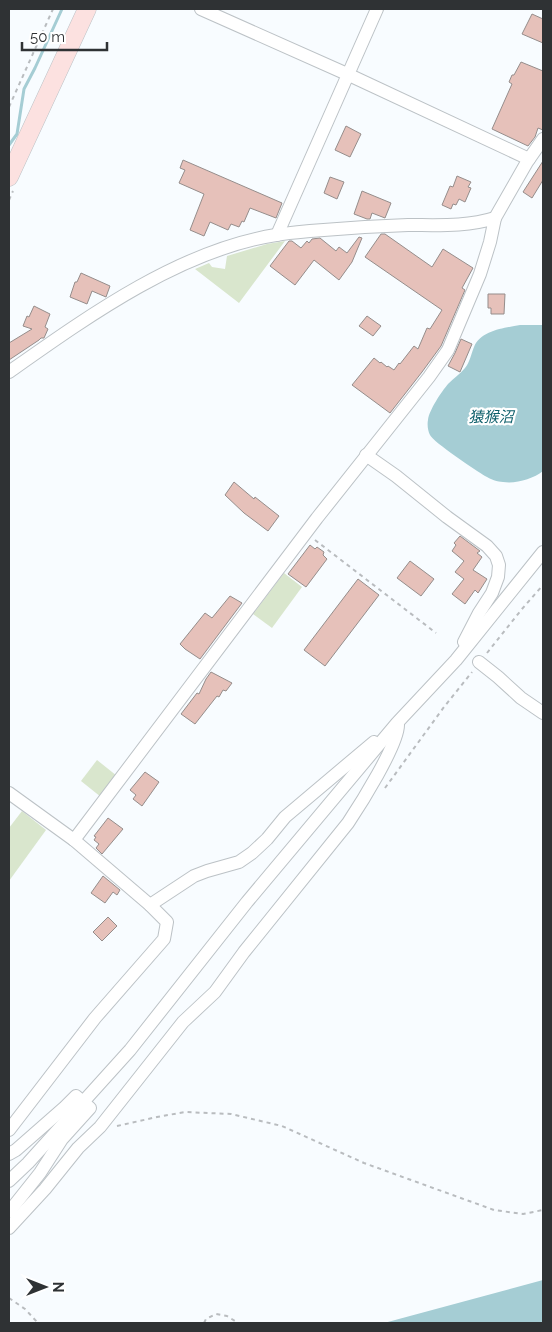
<svg xmlns="http://www.w3.org/2000/svg" width="552" height="1332" viewBox="0 0 552 1332" font-family="Raleway,'Noto Sans JP',sans-serif">
<rect width="100%" height="100%" fill="#f8fcff"/>
<g fill="#d9e6cd">
<polygon points="285,241 239,303 195,269 209,263 212,267 225,269 227,256 267,244"/>
<polygon points="284,573 302,587 272,628 253,614"/>
<polygon points="97,760 117,776 101,797 81,781"/>
<polygon points="22,811 46,830 9,881 9,828"/>
</g>
<g fill="#a5cdd4">
<path d="M520,325H543V471C533,479 516,484 503,482C498,482 490,479 485,476C477,471 433,442 430,435C428,431 427,425 428,420C429,410 442,391 448,384C454,378 460,374 465,368C470,362 471,354 474,347C481,330 505,328 520,325Z"/>
<polygon points="543,1280 543,1323 384,1323"/>
</g>
<g fill="none" stroke-linecap="round" stroke-linejoin="round">
<polyline stroke="#a5cdd4" stroke-width="3" points="9,145 17,134 24,89 35,68 62,9"/>
</g>
<g fill="#e6c1ba" stroke="#958d8b">
<polygon points="532,14 543,19 543,43 522,34"/>
<polygon points="521,62 543,71 543,130 538,128 535,137 528,146 492,129 512,84 509,82 512,75 514,75"/>
<polygon points="346,126 361,134 350,157 335,150"/>
<polygon points="183,160 282,203 276,218 250,208 244,222 242,221 239,227 231,224 228,230 210,222 204,236 190,230 204,194 179,183 185,170 180,168"/>
<polygon points="543,161 543,180 532,198 523,192"/>
<polygon points="457,176 471,182 468,187 471,188 465,202 459,199 456,205 453,204 451,209 442,205 450,186 453,187"/>
<polygon points="330,177 344,182 337,199 324,193"/>
<polygon points="362,191 391,203 385,218 372,213 370,219 367,219 354,214"/>
<polygon points="381,234 385,234 432,267 443,249 473,268 462,288 465,290 441,346 422,372 390,413 352,385 374,358 380,363 381,362 387,367 388,366 394,370 399,363 400,364 414,346 418,349 427,328 430,329 442,310 365,257"/>
<polygon points="359,237 362,238 352,262 339,280 314,260 295,285 270,266 289,241 292,241 301,248 307,241 309,243 312,239 320,238 336,251 339,247 347,253"/>
<polygon points="81,273 110,286 106,297 92,291 87,304 70,297 75,282 77,282"/>
<polygon points="488,294 505,294 504,314 491,314 491,308 488,308"/>
<polygon points="34,306 50,314 45,327 48,329 44,338 41,338 39,340 9,360 9,343 32,329 23,326 27,316 29,317"/>
<polygon points="367,316 381,326 373,336 359,326"/>
<polygon points="461,339 472,344 460,372 448,366 455,353"/>
<polygon points="234,482 254,499 255,497 279,516 268,531 244,513 225,495"/>
<polygon points="460,536 480,551 477,553 482,557 473,570 487,579 478,593 475,590 465,604 452,594 464,579 455,572 464,561 452,551 456,545 454,543"/>
<polygon points="310,545 315,549 317,547 324,552 323,555 327,559 306,587 288,574"/>
<polygon points="410,561 434,579 421,596 397,578"/>
<polygon points="358,579 379,595 325,666 304,650"/>
<polygon points="230,596 242,603 200,659 185,649 180,644 205,613 212,618"/>
<polygon points="211,672 232,683 226,691 223,690 219,697 217,696 195,724 181,714 197,693 199,694 206,679"/>
<polygon points="145,772 159,782 142,806 133,799 136,795 130,790"/>
<polygon points="108,818 123,829 102,854 96,848 99,844 94,840 96,837 94,836"/>
<polygon points="103,876 120,890 117,895 113,892 105,903 91,893"/>
<polygon points="108,917 117,926 102,941 93,932"/>
</g>
<g fill="none" stroke-linecap="round" stroke-linejoin="round">
<defs>
<g id="street">
<polyline points="201,9 347,74 529,159"/>
<polyline points="277,235 377,9"/>
<path d="M9,372C87,317 180,250 276,235C287,233 299,232 310,231C343,228 376,226 408,225C437,225 467,227 495,218L527,162L543,139"/>
<polyline points="366,455 396,476 447,517 487,546 496,556 499,565 498,577 492,593 479,613 464,642"/>
<polyline points="479,662 498,677 521,698 543,713"/>
<polyline points="9,793 74,840 150,905 167,922 164,939 95,1018 9,1130"/>
<polyline points="74,840 317,518 429,377 448,350 480,274 490,242 495,218"/>
<polyline points="150,905 194,876 207,871 239,862 252,853 267,839 285,817 374,742"/>
<polyline points="9,1154 16,1150 65,1107 76,1096 90,1108 62,1139 40,1173 9,1212"/>
<polyline points="9,1181 28,1163 130,1050 247,902 397,723 456,660 543,552"/>
<path d="M9,1228L45,1189L78,1148L100,1127L183,1022L215,992L244,952L348,823C360,805 398,745 398,725"/>
</g>
<polyline id="secondary" points="9,177 87,9"/>
</defs>
<use href="#street" stroke="#bcc2c6" stroke-width="14"/>
<use href="#secondary" stroke="#bcc2c6" stroke-width="19"/>
<g stroke="#b9bcbf" stroke-width="2" stroke-dasharray="4 4" stroke-linecap="butt">
<polyline points="9,107 53,9"/>
<polyline points="9,200 13,191"/>
<polyline points="315,540 436,633"/>
<polyline points="487,653 522,609 543,585"/>
<polyline points="385,788 444,707 472,672"/>
<polyline points="117,1126 157,1117 185,1112 231,1114 282,1126 364,1163 494,1210 523,1214 543,1210"/>
<polyline points="9,1298 25,1309 38,1323"/>
<polyline points="204,1323 206,1319 216,1314 227,1316 238,1323"/>
</g>
<use href="#street" stroke="#fff" stroke-width="12"/>
<use href="#secondary" stroke="#fce1e0" stroke-width="18"/>
</g>
<g text-anchor="middle" stroke-width="4.5" stroke-linejoin="round" paint-order="stroke">
<g font-size="15" font-style="italic" fill="#0c5e6a" stroke="#fff">
<text x="491" y="422">猿猴沼</text>
</g>
</g>
<rect width="552" height="1332" fill="none" stroke="#2f3234" stroke-width="20"/>
<g transform="translate(45 1287) rotate(90)" stroke="#ffffff" stroke-width="4" paint-order="stroke">
<path d="M0-4L9 19L0 12L-9 19Z" fill="#2f3234"/>
<text y="-8" font-size="14" font-weight="bold" text-anchor="middle" fill="#2f3234">N</text>
</g>
<path d="M22 42v8h85v-8" fill="none" stroke="#2f3234" stroke-width="2.5"/>
<text x="30" y="42" font-size="15" fill="#2f3234" stroke="#ffffff" stroke-width="4" paint-order="stroke">50 m</text>
</svg>
